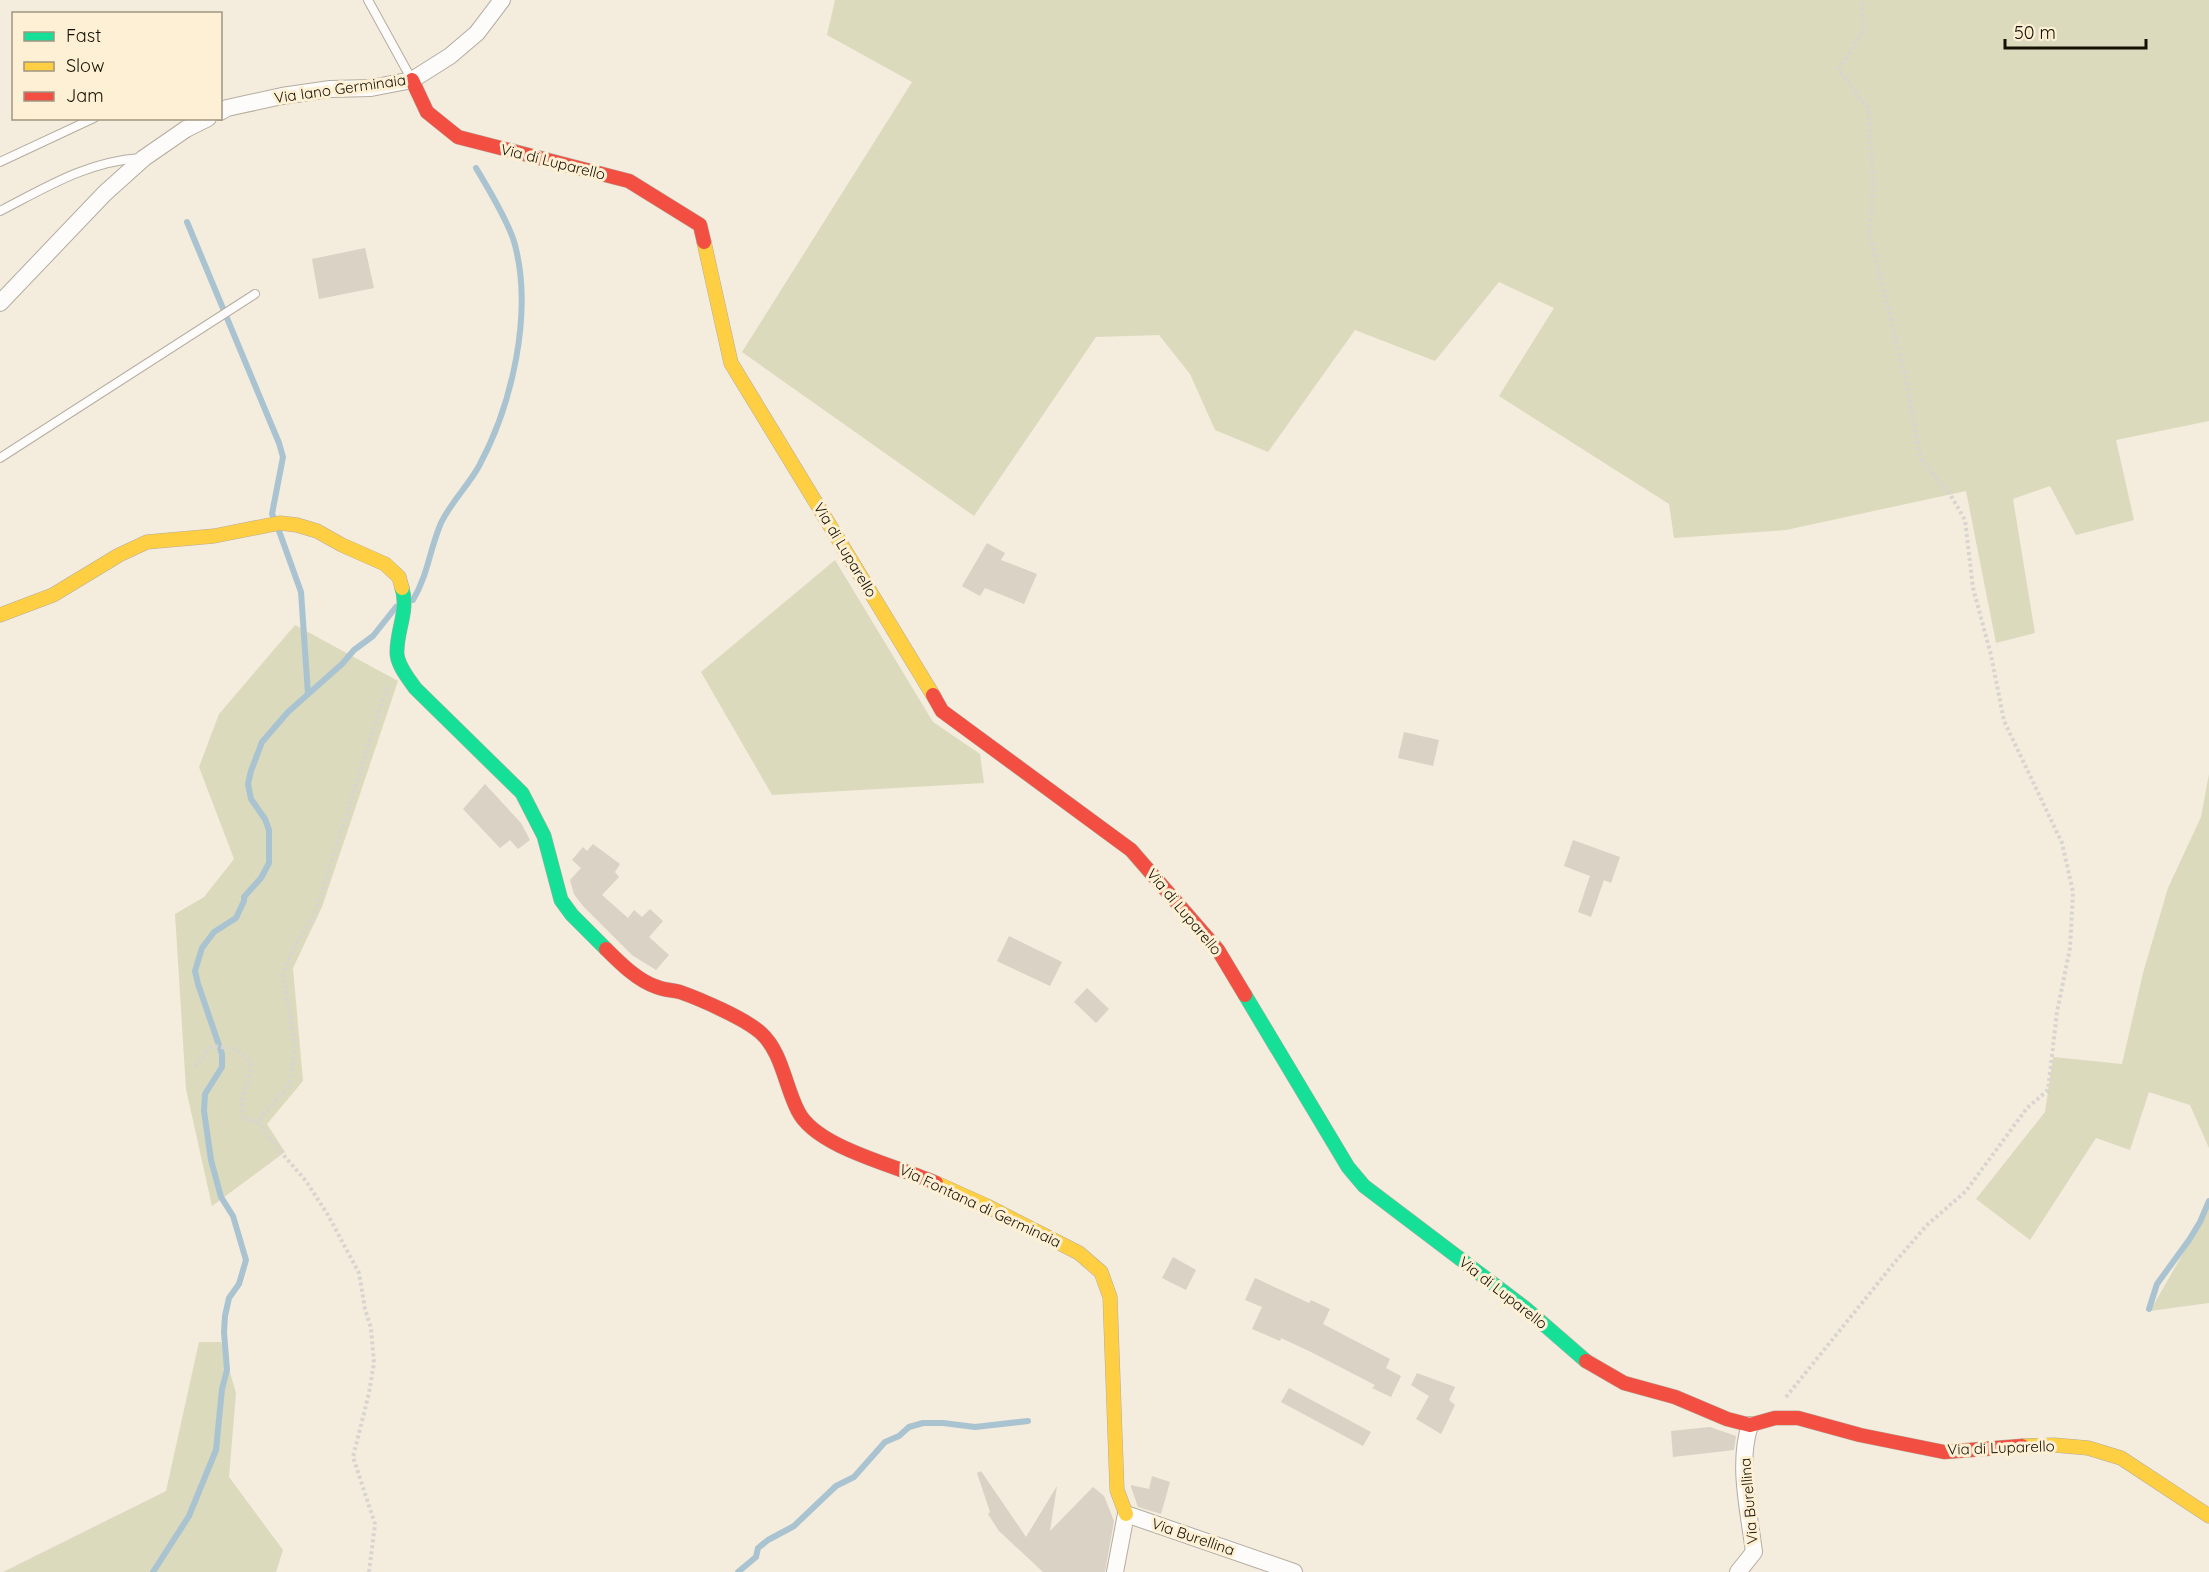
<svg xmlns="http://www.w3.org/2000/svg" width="2209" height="1572" viewBox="0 0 2209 1572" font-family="Quicksand,sans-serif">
<rect width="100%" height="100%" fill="#f4ecdd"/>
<g fill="#dbdabd">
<polygon points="835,0 2209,0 2209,421 2116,440 2134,520 2076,535 2050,486 2013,499 2035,633 1996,643 1966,491 1786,530 1674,538 1669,504 1499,396 1554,308 1499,282 1435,361 1355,330 1268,452 1215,430 1190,374 1159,335 1096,337 974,516 742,352 912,82 827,35"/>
<polygon points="835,560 933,722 980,754 984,783 772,795 701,672"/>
<polygon points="295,625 398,681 322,907 293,968 303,1081 267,1124 285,1152 212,1206 186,1089 175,914 204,897 234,859 199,767 219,714"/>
<polygon points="2209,774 2209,1148 2190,1105 2149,1092 2130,1150 2096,1138 2030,1240 1976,1199 2045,1112 2053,1057 2122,1064 2143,973 2168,888 2201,817"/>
<polygon points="2209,1201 2209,1303 2150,1311 2204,1217"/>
<polygon points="199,1342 221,1342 236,1393 229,1477 283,1550 276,1572 3,1572 166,1491"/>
</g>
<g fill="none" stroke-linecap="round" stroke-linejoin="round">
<g stroke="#aac3d1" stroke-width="6">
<polyline points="187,222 279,443 283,457 272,514 274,518"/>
<polyline points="278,528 301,592 308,694"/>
<path d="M413,600C428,575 430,548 441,523C451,502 468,486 479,466C512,405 533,314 515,245C510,224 488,188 476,168"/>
<polyline points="2149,1309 2157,1284 2189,1240 2200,1222 2209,1201"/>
<polyline points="153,1572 189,1516 216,1450 222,1389 227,1370 224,1332 225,1316 229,1298 239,1284 246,1260 233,1216 221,1197 211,1160 204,1111 205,1094 222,1067 222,1054 198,984 195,971 202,948 214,932 236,918 244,901 244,897 261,878 269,863 269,830 265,819 251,799 248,784 251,771 262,742 288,712 342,664 354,650 373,636 396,607"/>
<polyline points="738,1572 756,1557 758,1548 768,1540 794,1526 836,1486 854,1477 885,1442 899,1436 909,1427 923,1423 943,1423 975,1427 1028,1421"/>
</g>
</g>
<g fill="#d9d2c5">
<polygon points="365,248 374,288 319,299 312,259"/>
<polygon points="987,543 1005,553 1001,560 1037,574 1024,604 985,588 980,596 962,586"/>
<polygon points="1404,732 1439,740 1433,766 1398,758"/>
<polygon points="485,784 521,823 530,840 518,849 510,840 500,848 463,809"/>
<polygon points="1573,840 1620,857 1611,883 1604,880 1591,917 1578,912 1590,876 1564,866"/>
<polygon points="593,844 620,864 615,872 619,877 602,895 628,918 634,910 642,917 650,909 663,921 649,937 669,955 656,970 632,955 583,906 574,894 570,880 581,868 572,860 583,847 587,851"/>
<polygon points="1009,936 1062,962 1050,986 997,961"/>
<polygon points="1087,988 1109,1009 1096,1023 1074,1002"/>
<polygon points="1173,1257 1196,1270 1186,1290 1162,1278"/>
<polygon points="1255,1278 1309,1303 1311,1300 1330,1309 1323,1324 1390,1359 1386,1368 1401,1376 1391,1397 1372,1388 1375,1385 1311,1352 1281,1338 1280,1341 1252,1329 1262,1307 1245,1300"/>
<polygon points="1417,1373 1455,1387 1449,1400 1455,1405 1441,1434 1416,1419 1429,1396 1411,1385"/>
<polygon points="1289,1388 1371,1432 1363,1446 1281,1402"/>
<polygon points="1710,1427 1736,1436 1734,1450 1673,1457 1671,1431"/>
<polygon points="981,1471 1026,1537 1057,1486 1050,1531 1093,1487 1104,1496 1114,1521 1105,1572 1043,1572 999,1531 988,1514 990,1512 977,1473"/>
<polygon points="1152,1476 1170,1482 1161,1514 1138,1507 1131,1487 1131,1485 1149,1489"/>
</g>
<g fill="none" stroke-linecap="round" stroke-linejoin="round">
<defs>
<g id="lane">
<polyline points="368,0 412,80"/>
<polyline points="0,162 94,118"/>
<path d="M0,211C47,187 86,162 140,158"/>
<polyline points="0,458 255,294"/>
</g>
<g id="street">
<polyline points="220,112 227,108 282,96 330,89 371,88 412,80 450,56 477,33 502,0"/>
<polyline points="0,303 105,193 144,158 186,129 208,118"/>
<polyline points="1115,1572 1126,1514 1294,1572"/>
<path d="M1738,1572L1754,1552C1749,1512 1737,1464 1750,1425"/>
</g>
<g id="fast">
<path d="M402,588C409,611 396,631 397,654C398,666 408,678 415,688L522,793L544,836L561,900L572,915L606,949"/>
<polyline points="1245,995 1348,1167 1364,1186 1525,1308 1586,1361"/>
</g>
<g id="slow">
<polyline points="704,242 731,363 933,695"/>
<polyline points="0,615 53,595 119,555 147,542 214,536 280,523 297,525 317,531 342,545 385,564 399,577 402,588"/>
<polyline points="936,1183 987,1206 1079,1253 1101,1272 1110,1297 1117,1490 1126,1514"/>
<polyline points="2022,1446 2054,1445 2088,1448 2121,1458 2209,1516"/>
</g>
<g id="jam">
<polyline points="412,80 427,112 458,137 629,181 700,225 704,242"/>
<polyline points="933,695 942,711 1131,850 1218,950 1245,995"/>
<path d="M606,949C620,963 638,981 657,987C664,990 672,990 680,992C700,999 746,1019 761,1033C782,1052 785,1086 798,1111C816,1148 898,1166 936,1183"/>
<polyline points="1586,1361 1624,1383 1675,1397 1727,1419 1750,1425 1775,1418 1798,1418 1860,1435 1944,1452 2022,1446"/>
</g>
</defs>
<use href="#lane" stroke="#b4ada0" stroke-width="10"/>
<use href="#street" stroke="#b4ada0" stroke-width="18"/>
<use href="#fast" stroke="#b4ada0" stroke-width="15"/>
<use href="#slow" stroke="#b4ada0" stroke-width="15"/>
<use href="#jam" stroke="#b4ada0" stroke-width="15"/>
<g stroke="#d8d5d0" stroke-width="4" stroke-dasharray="3 3" stroke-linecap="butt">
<polyline points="195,1067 212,1046 237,1049 251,1063 248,1083 242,1097 243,1119 258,1122"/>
<polyline points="1786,1397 1895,1262 1927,1225 1966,1191 2027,1108 2048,1090 2057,1012 2070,948 2073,892 2062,843 2004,721 1991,655 1973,588 1965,520 1950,494 1921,459 1904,370 1870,235 1873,181 1869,110 1839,70 1864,29 1862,0"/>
<polyline points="369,1572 375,1524 353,1457 369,1393 374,1363 371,1328 365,1309 359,1273 328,1215 306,1181 279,1150 258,1122 262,1115 290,1085 295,1045 283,975 295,945 315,914 388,684"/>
</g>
<use href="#lane" stroke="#fdfcfa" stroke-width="8"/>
<use href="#street" stroke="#fdfcfa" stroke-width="16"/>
<use href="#fast" stroke="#16e098" stroke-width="14"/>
<use href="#slow" stroke="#ffcf43" stroke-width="14"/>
<use href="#jam" stroke="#f24e42" stroke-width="14"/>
</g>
<g text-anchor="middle" stroke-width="6" stroke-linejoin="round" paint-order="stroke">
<g font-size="15" fill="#151004" stroke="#fdf0d4">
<text transform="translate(340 89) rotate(-8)" y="5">Via Iano Germinaia</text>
<text transform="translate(553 162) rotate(14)" y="5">Via di Luparello</text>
<text transform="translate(845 550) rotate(59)" y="5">Via di Luparello</text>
<text transform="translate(1184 912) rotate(50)" y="5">Via di Luparello</text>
<text transform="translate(980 1206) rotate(25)" y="5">Via Fontana di Germinaia</text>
<text transform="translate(1503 1293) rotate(38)" y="5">Via di Luparello</text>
<text transform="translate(2001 1448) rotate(-2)" y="5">Via di Luparello</text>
<text transform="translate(1749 1501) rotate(-95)" y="5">Via Burellina</text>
<text transform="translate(1193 1537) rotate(19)" y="5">Via Burellina</text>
</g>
</g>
<rect x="12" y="12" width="210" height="108" fill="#fdf0d4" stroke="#a09681" stroke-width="1.5"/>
<rect x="24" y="32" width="30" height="9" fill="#16e098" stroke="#a09681" stroke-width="1.5"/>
<text x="66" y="42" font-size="18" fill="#151004">Fast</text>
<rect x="24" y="62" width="30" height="9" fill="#ffcf43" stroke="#a09681" stroke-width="1.5"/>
<text x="66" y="72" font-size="18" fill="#151004">Slow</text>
<rect x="24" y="92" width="30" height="9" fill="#f24e42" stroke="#a09681" stroke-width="1.5"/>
<text x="66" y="102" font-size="18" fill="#151004">Jam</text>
<path d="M2005 39v9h141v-9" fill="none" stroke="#151004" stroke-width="3"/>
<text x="2014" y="39" font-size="18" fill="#151004" stroke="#fdf0d4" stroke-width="4.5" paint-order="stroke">50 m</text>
</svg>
